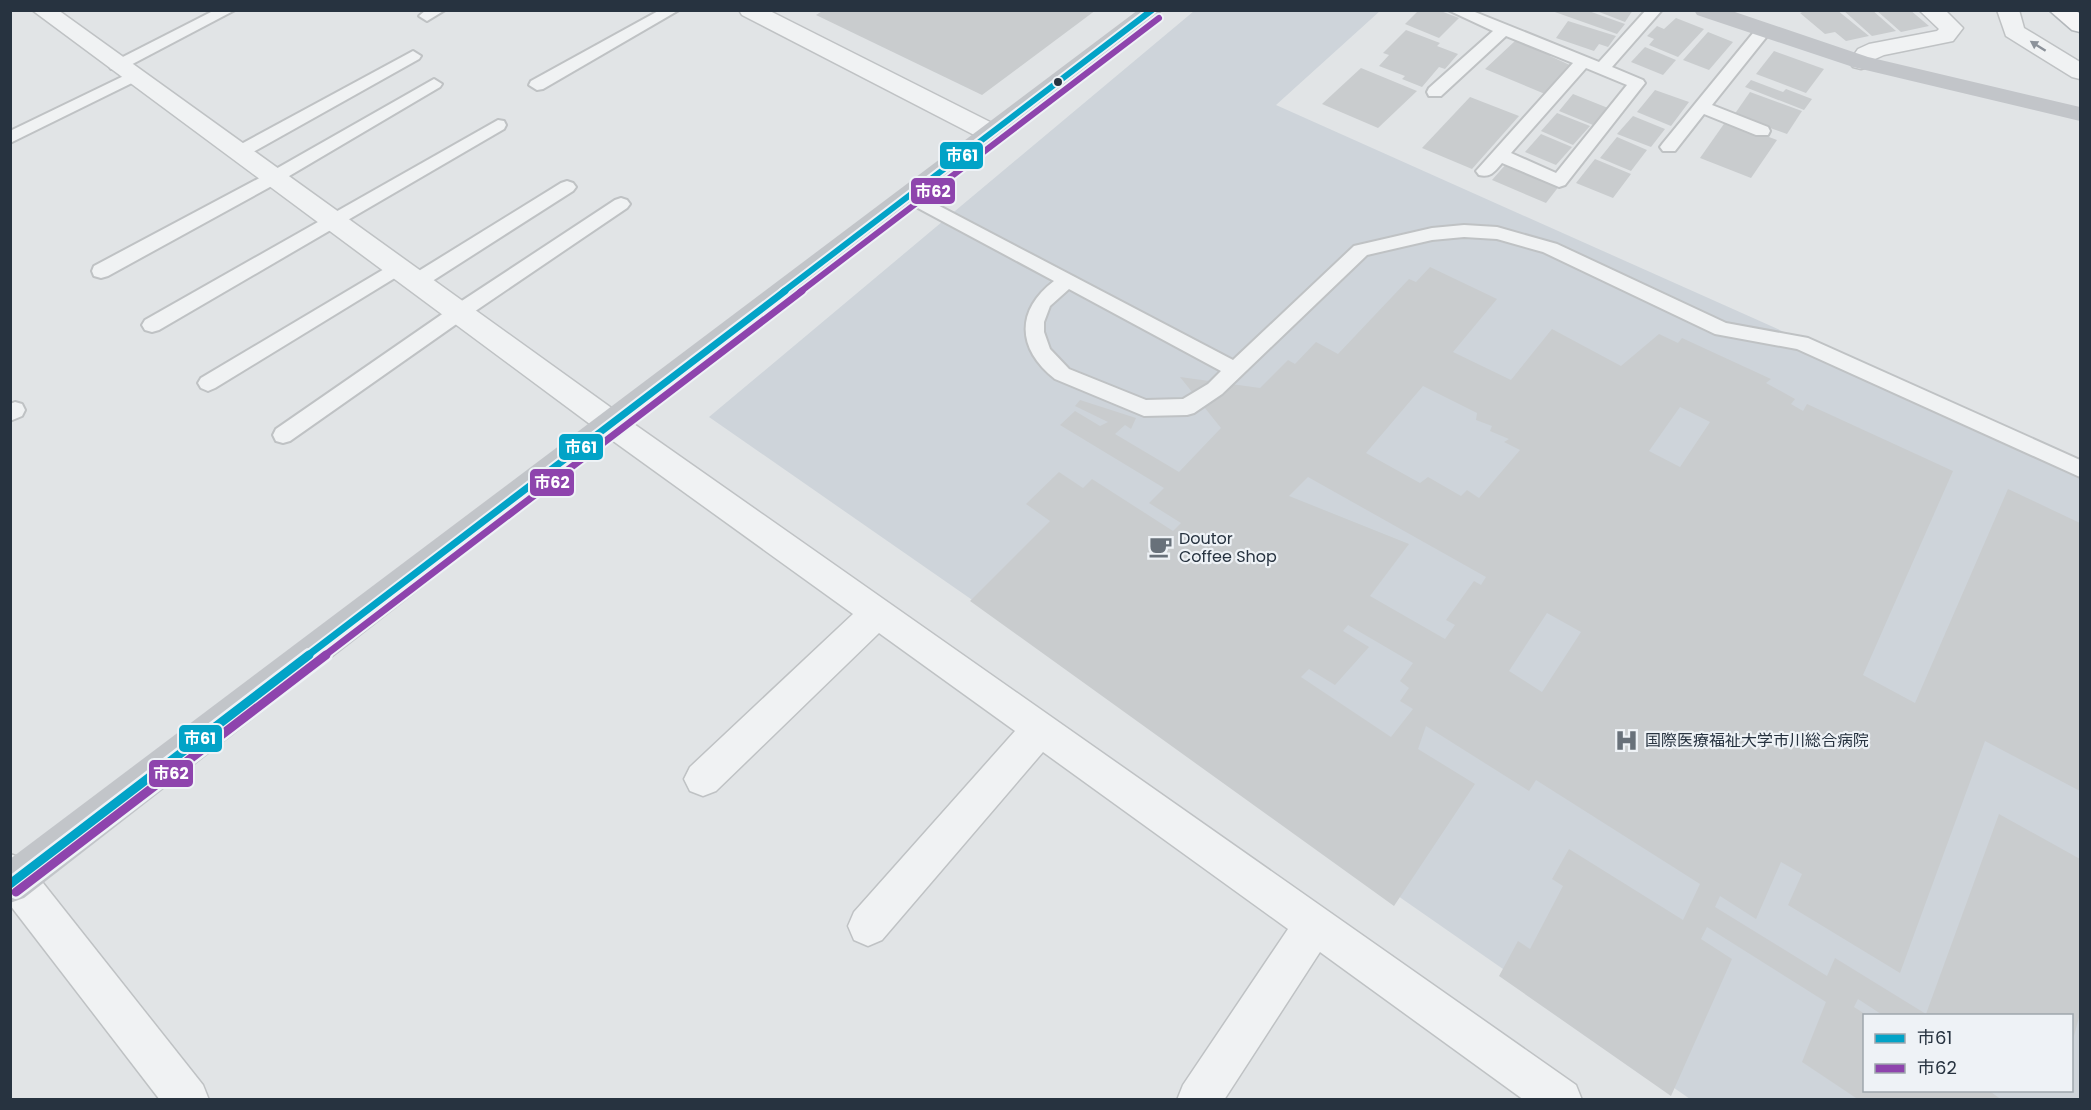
<svg xmlns="http://www.w3.org/2000/svg" width="2091" height="1110" viewBox="0 0 2091 1110" font-family="Poppins,'Noto Sans JP',sans-serif">
<rect width="100%" height="100%" fill="#e1e4e6"/>
<path fill="#ced4da" fill-rule="evenodd" d="M1194,11H1380L1276,105L2080,464V1099H1690L709,417ZM1864,1016H2072V1090H1864Z"/>
<g fill="#c9ccce" fill-rule="evenodd">
<polygon points="824,10 1096,10 982,95 816,15"/>
<polygon points="1419,10 1438,10 1459,18 1439,38 1405,24"/>
<polygon points="1586,10 1625,24 1617,34 1552,11"/>
<polygon points="1594,10 1633,10 1625,22"/>
<polygon points="1807,10 1837,10 1869,36 1846,41 1835,32 1825,34 1800,13"/>
<polygon points="1843,10 1872,10 1896,31 1872,36"/>
<polygon points="1876,10 1910,10 1929,26 1901,32"/>
<polygon points="1676,18 1704,29 1678,57 1649,45 1654,39 1647,36 1657,26 1664,29"/>
<polygon points="1568,21 1616,36 1608,47 1599,44 1594,51 1556,38"/>
<polygon points="1406,30 1440,43 1437,46 1458,54 1445,69 1439,67 1422,87 1402,79 1405,76 1379,66 1389,55 1383,53"/>
<polygon points="1708,32 1733,42 1709,70 1683,60"/>
<polygon points="1515,41 1553,53 1550,56 1572,66 1545,94 1485,69"/>
<polygon points="1645,47 1676,60 1663,75 1631,62"/>
<polygon points="1774,51 1824,69 1806,93 1756,74"/>
<polygon points="1361,68 1417,91 1378,128 1322,104"/>
<polygon points="1751,80 1783,92 1786,89 1812,99 1804,110 1745,87"/>
<polygon points="1655,90 1689,102 1671,126 1637,112"/>
<polygon points="1750,92 1802,111 1787,134 1734,115"/>
<polygon points="1573,94 1608,108 1593,125 1559,111"/>
<polygon points="1470,97 1519,116 1472,169 1422,148"/>
<polygon points="1557,113 1590,126 1573,145 1541,131"/>
<polygon points="1633,116 1665,129 1651,147 1617,134"/>
<polygon points="1726,121 1777,140 1751,178 1700,158"/>
<polygon points="1541,134 1572,147 1556,165 1525,152"/>
<polygon points="1617,137 1647,150 1631,171 1600,158"/>
<polygon points="1595,159 1631,174 1613,198 1576,183"/>
<polygon points="1507,163 1560,185 1546,203 1492,180"/>
<path d="M1430,267L1497,299L1453,352L1511,380L1552,329L1621,366L1659,334L1678,343L1682,338L1771,379L1766,383L1795,399L1791,404L1803,411L1807,404L1953,471L1863,675L1915,703L2008,489L2080,523V791L1985,741L1900,973L1788,905L1802,874L1781,862L1756,919L1720,896L1715,907L1827,976L1835,958L1926,1014L1999,814L2080,859V1014L2072,1043V1016H1884L1858,999L1854,1007L1868,1016H1864V1090H1988L2002,1100H1859L1802,1062L1826,1002L1707,927L1701,939L1732,959L1671,1096L1499,976L1518,941L1530,949L1563,886L1552,879L1569,849L1683,920L1700,884L1536,780L1529,791L1426,726L1418,749L1475,784L1394,906L970,601L1050,521L1026,504L1059,472L1083,488L1092,479L1173,531L1181,523L1149,503L1164,488L1060,425L1075,411L1100,426L1108,422L1075,406L1080,400L1136,418L1131,429L1125,425L1115,434L1179,472L1221,428L1180,377L1260,388L1288,360L1295,364L1316,342L1338,354L1409,279L1416,282ZM1423,386L1477,413L1476,420L1492,426L1490,431L1509,439L1504,442L1520,450L1479,498L1467,490L1461,496L1428,477L1420,483L1366,453ZM1680,407L1710,422L1680,467L1649,451ZM1308,477L1486,577L1481,585L1474,581L1446,620L1455,625L1445,639L1370,596L1409,544L1289,496ZM1547,613L1581,632L1542,692L1509,671ZM1348,625L1413,663L1400,681L1409,688L1400,701L1413,709L1391,737L1301,677L1309,669L1335,685L1369,647L1343,631Z"/>
</g>
<g fill="none" stroke-linecap="round" stroke-linejoin="round">
<defs>
<g id="lane">
<polygon points="215,10 235,10 123,69 111,69 109,66 111,63"/>
<polygon points="426,10 445,10 427,21 419,16"/>
<polygon points="660,10 679,10 543,89 537,90 529,85 531,81"/>
<path d="M1448,10H1470L1599,62L1646,10H1662L1612,67L1643,80L1645,83L1565,185L1559,187L1502,163C1495,171 1491,178 1479,175L1476,171L1573,63L1506,36L1441,96H1429L1427,92L1429,88L1493,31ZM1586,68L1627,85L1556,173L1511,153Z"/>
<polygon points="1764,25 1772,30 1712,105 1768,127 1770,131 1768,135 1756,135 1704,114 1675,151 1663,151 1660,147 1663,143 1758,27"/>
<polygon points="413,51 421,56 419,59 244,157 232,157 229,153 232,149"/>
<polygon points="132,72 138,74 140,77 138,80 10,143 10,131"/>
<polygon points="434,79 442,84 440,87 279,182 108,276 101,278 94,276 92,271 94,266 267,174"/>
<polygon points="498,120 504,121 506,125 504,129 159,330 152,332 145,330 142,325 145,320"/>
<polygon points="567,181 573,183 576,187 573,191 423,287 416,289 409,287 407,282 409,277 561,183"/>
<path d="M909,190L1233,360L1354,246L1432,228L1464,225L1497,227L1557,244L1726,323L1808,338L2080,460V477L1797,349L1715,334L1543,252L1497,239L1464,237L1432,240L1367,255L1222,394L1194,413L1187,415L1144,416L1055,379C1017,349 1015,311 1054,281L903,200L900,196L903,192ZM1069,289L1221,371L1208,384L1183,399L1146,400L1069,369L1050,349L1044,332V322L1050,306Z"/>
<polygon points="621,198 627,200 630,204 627,208 465,318 290,441 283,443 276,441 273,435 276,429 451,308 615,200"/>
<polygon points="396,262 403,263 405,268 403,273 215,388 208,391 201,388 198,383 201,378"/>
<polygon points="15,402 22,404 25,410 22,416 10,421 10,404"/>
</g>
<g id="street">
<polygon points="32,10 58,10 624,417 1576,1085 1582,1100 1524,1100 1320,952 1224,1100 1177,1100 1183,1085 1288,929 1043,752 882,940 868,946 854,940 848,926 854,912 1015,731 879,633 716,791 703,796 690,791 684,779 690,767 853,614 602,433"/>
<polygon points="739,10 768,10 1000,127 1003,133 1000,139 991,141 982,139 742,15"/>
<polygon points="1919,10 1945,10 1963,28 1953,41 1884,55 1875,59 1869,67 1861,69 1853,67 1849,62 1858,49 1869,44 1937,31 1939,29"/>
<polygon points="1997,10 2019,10 2024,28 2080,62 2080,79 2072,77 2006,36"/>
<polygon points="10,854 24,859 203,1085 209,1100 160,1100 10,905"/>
</g>
<polygon id="highway" points="2049,10 2075,10 2080,14 2080,32 2072,30"/>
</defs>
<use href="#lane" stroke="#bfc2c4" stroke-width="4"/>
<use href="#street" stroke="#bfc2c4" stroke-width="3"/>
<use href="#highway" stroke="#b3b7bb" stroke-width="3"/>
<use href="#lane" fill="#f0f2f3" fill-rule="evenodd"/>
<use href="#street" fill="#f0f2f3" fill-rule="evenodd"/>
<g fill="#c2c5c9" fill-rule="evenodd">
<polygon points="1138,10 1164,10 24,898 10,903 10,859"/>
<polygon points="1694,10 1729,10 1868,57 2080,107 2080,121 1853,67 1697,15"/>
</g>
<use href="#highway" fill="#f5f5f6" fill-rule="evenodd"/>
<defs>
<polyline id="bus-1-far2" points="783,292 1152,10"/>
<polyline id="bus-1-far1" points="307,656 785,291"/>
<polyline id="bus-1" points="10,884 309,655"/>
<polyline id="bus-2-far2" points="800,292 1159,18"/>
<polyline id="bus-2-far1" points="324,656 802,291"/>
<polyline id="bus-2" points="16,892 326,655"/>
</defs>
<use href="#bus-1-far2" stroke="#eef2f6" stroke-width="10"/>
<use href="#bus-1-far1" stroke="#eef2f6" stroke-width="11"/>
<use href="#bus-1" stroke="#eef2f6" stroke-width="14"/>
<use href="#bus-2-far2" stroke="#eef2f6" stroke-width="10"/>
<use href="#bus-2-far1" stroke="#eef2f6" stroke-width="11"/>
<use href="#bus-2" stroke="#eef2f6" stroke-width="14"/>
<use href="#bus-1-far2" stroke="#02a3c7" stroke-width="6"/>
<use href="#bus-1-far1" stroke="#02a3c7" stroke-width="7"/>
<use href="#bus-1" stroke="#02a3c7" stroke-width="9"/>
<use href="#bus-2-far2" stroke="#8e44ad" stroke-width="6"/>
<use href="#bus-2-far1" stroke="#8e44ad" stroke-width="7"/>
<use href="#bus-2" stroke="#8e44ad" stroke-width="9"/>
</g>
<defs><path id="oneway-solid" d="M-6-.8H1V-3.2L6.5 0L1 3.2V.8H-6Z" transform="scale(1.5)"/></defs>
<use fill="#8c929a" href="#oneway-solid" transform="translate(2038 46) rotate(-148)"/>
<defs>
<symbol id="cafe-bare" viewBox="-9 -9 18 18"><path d="M-5.5-4.5H6V0H3Q3 3.5 0 3.5H-2.5Q-5.5 3.5-5.5 0ZM3-3.2v2h1.7v-2ZM-6 4.5H4V6H-6Z" fill="#68717a" stroke="#eef2f6" stroke-width="2.5" paint-order="stroke"/></symbol>
<symbol id="hospital-bare" viewBox="-9 -9 18 18"><path d="M-5-5h3v3.5h4V-5h3V5h-3V1.5h-4V5h-3Z" fill="#68717a" stroke="#eef2f6" stroke-width="2.5" paint-order="stroke"/></symbol>
</defs>
<g fill-rule="evenodd">
<use href="#cafe-bare" x="1144" y="530" width="33" height="33"/>
<use href="#hospital-bare" x="1610" y="724" width="33" height="33"/>
</g>
<circle fill="#273340" stroke="#eef2f6" stroke-width="2" cx="1058" cy="82" r="5"/>
<g text-anchor="middle" stroke-width="4.5" stroke-linejoin="round" paint-order="stroke">
<g font-size="16" fill="#273340" stroke="#eef2f6" text-anchor="start">
<text x="1179" y="544">Doutor<tspan x="1179" dy="18">Coffee Shop</tspan></text>
<text x="1645" y="746">国際医療福祉大学市川総合病院</text>
</g>
</g>
<g stroke="#eef2f6" stroke-width="2">
<rect x="939" y="141" width="45" height="29" rx="6" fill="#02a3c7"/>
<rect x="910" y="177" width="46" height="28" rx="6" fill="#8e44ad"/>
<rect x="558" y="433" width="46" height="28" rx="6" fill="#02a3c7"/>
<rect x="529" y="468" width="46" height="29" rx="6" fill="#8e44ad"/>
<rect x="178" y="724" width="45" height="29" rx="6" fill="#02a3c7"/>
<rect x="148" y="759" width="46" height="29" rx="6" fill="#8e44ad"/>
</g>
<g font-size="16" text-anchor="middle" font-weight="bold" fill="#fff">
<text x="962" y="161">市61</text>
<text x="933" y="197">市62</text>
<text x="581" y="453">市61</text>
<text x="552" y="488">市62</text>
<text x="200" y="744">市61</text>
<text x="171" y="779">市62</text>
</g>
<rect width="2091" height="1110" fill="none" stroke="#273340" stroke-width="24"/>
<rect x="1863" y="1014" width="210" height="78" fill="#eef2f6" stroke="#9ea6ad" stroke-width="1.5"/>
<rect x="1875" y="1034" width="30" height="9" fill="#02a3c7" stroke="#9ea6ad" stroke-width="1.5"/>
<text x="1917" y="1044" font-size="18" fill="#273340">市61</text>
<rect x="1875" y="1064" width="30" height="9" fill="#8e44ad" stroke="#9ea6ad" stroke-width="1.5"/>
<text x="1917" y="1074" font-size="18" fill="#273340">市62</text>
</svg>
